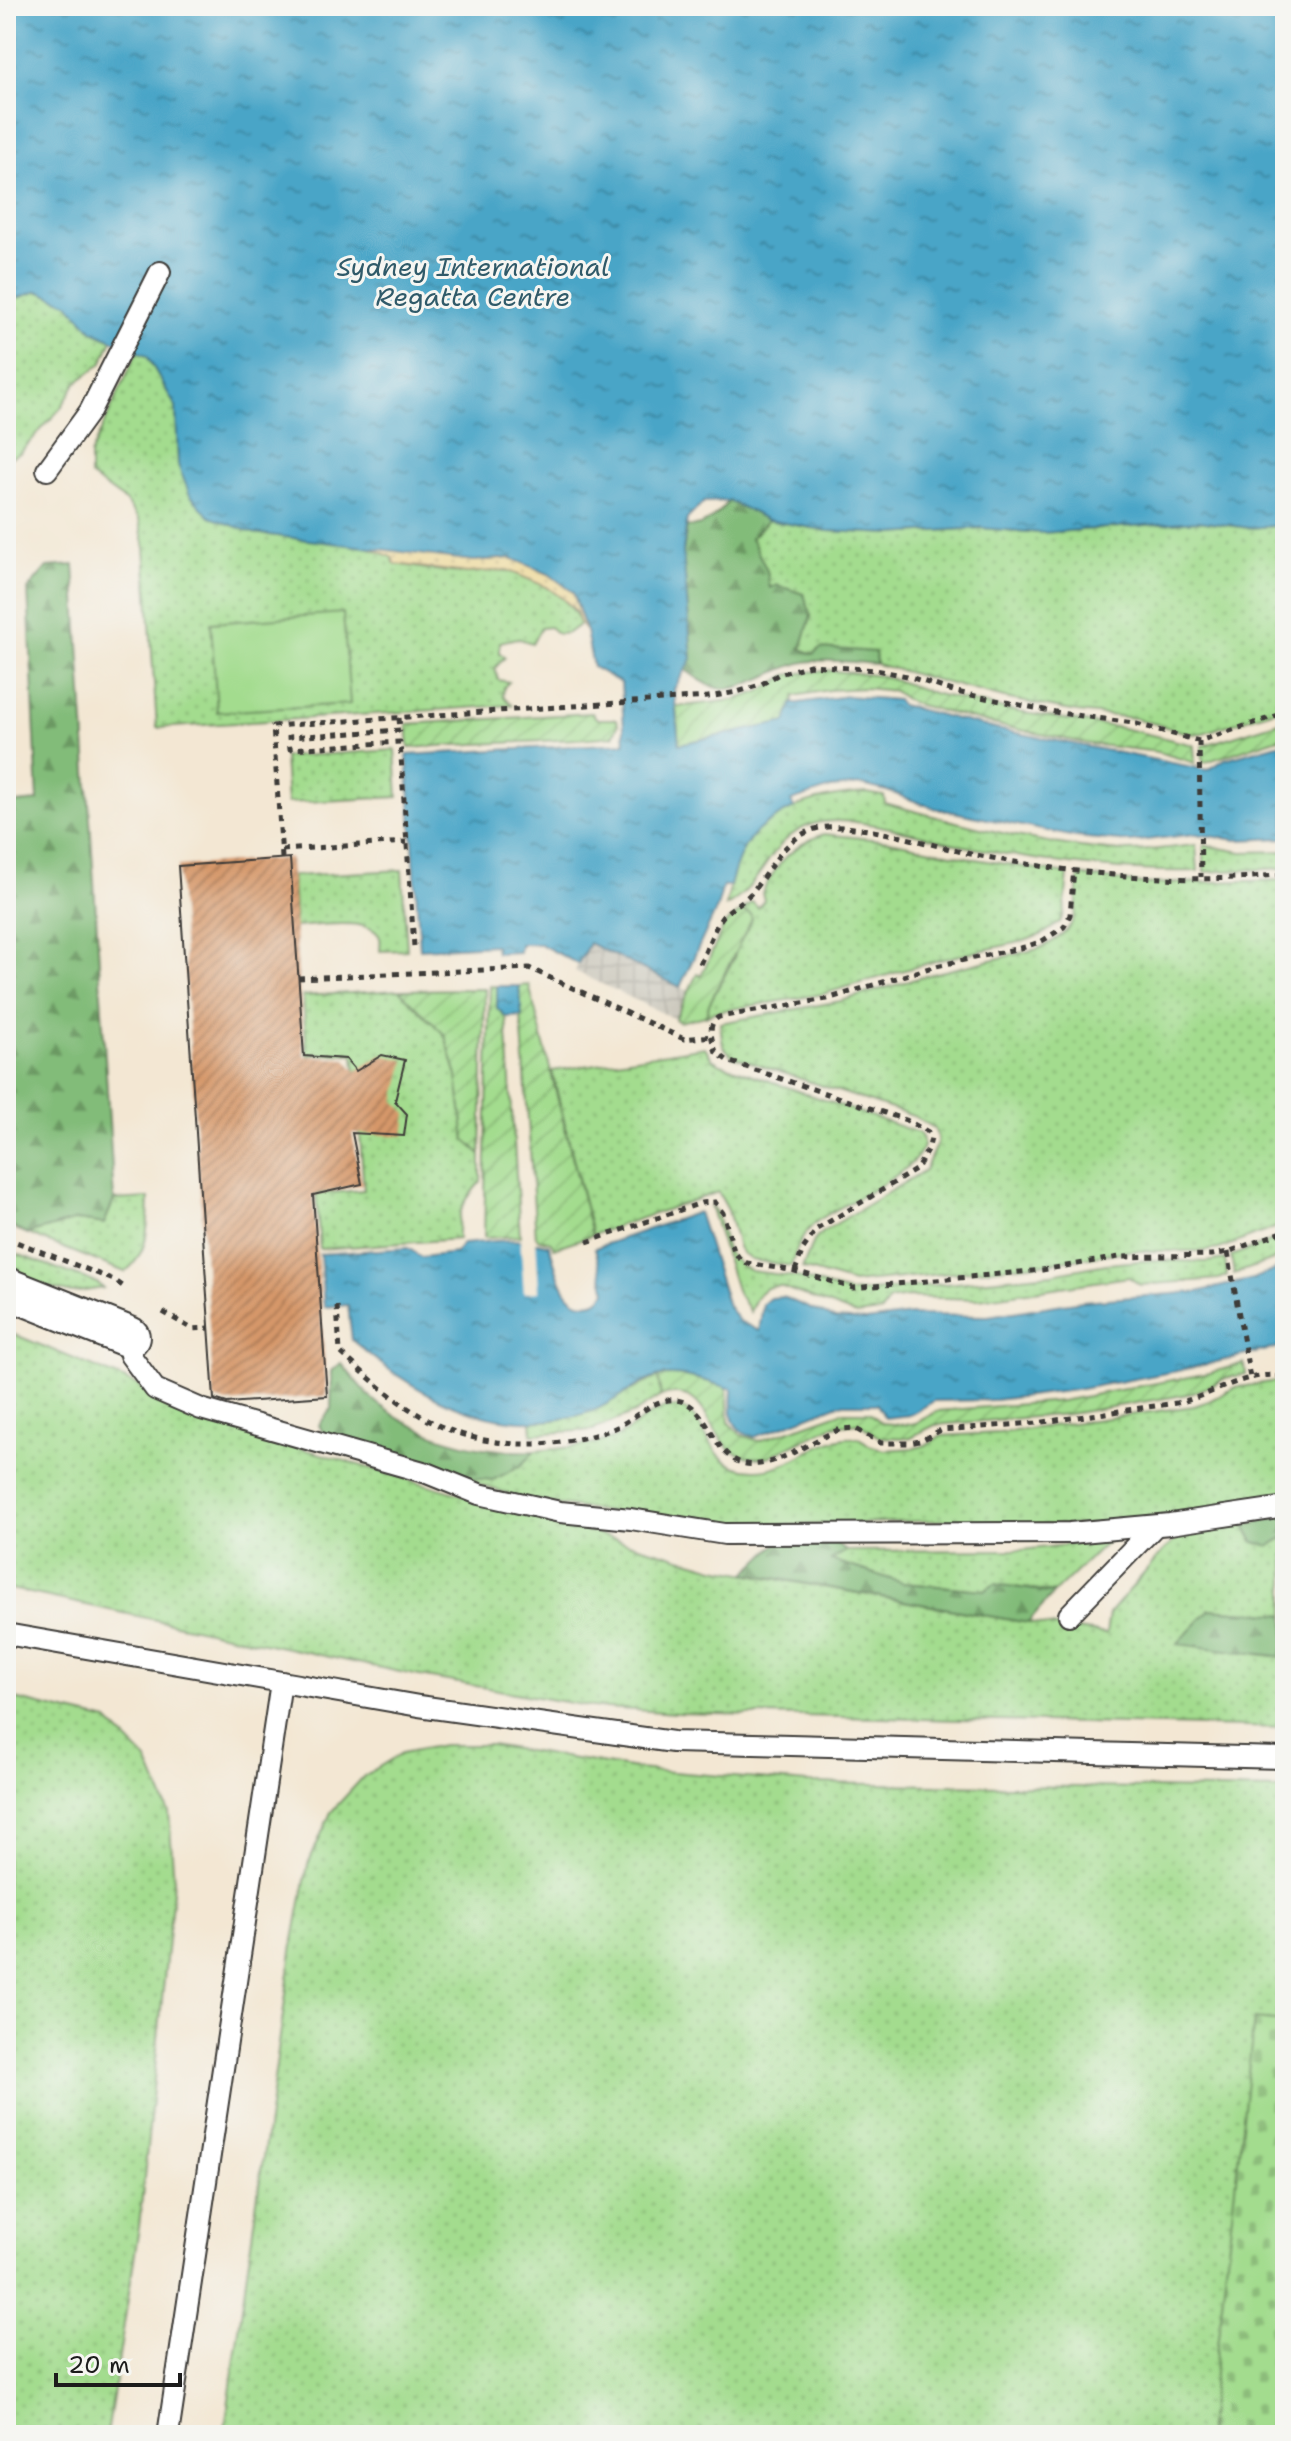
<svg xmlns="http://www.w3.org/2000/svg" width="1291" height="2441" viewBox="0 0 1291 2441" font-family="'Shantell Sans',sans-serif">
<defs>
<pattern id="industrial-grid" width="8" height="8" patternUnits="userSpaceOnUse" patternTransform="scale(2)"><rect width="8" height="8" fill="#c8c4b8"/><path d="M0 4h8M4 0v8" fill="none" stroke="#aba89e"/></pattern>
<pattern id="grass-dots" width="8" height="8" patternUnits="userSpaceOnUse" patternTransform="scale(2)"><rect width="8" height="8" fill="#a3dc8e"/><path d="M2 2h.1M6 6h.1" fill="none" stroke="#8cbc7a" stroke-width="1.8" stroke-linecap="round"/></pattern>
<pattern id="forest-firs" width="22" height="20" patternUnits="userSpaceOnUse" patternTransform="scale(2)"><rect width="22" height="20" fill="#82bc79"/><path d="M5 1l3.5 6h-7zM16 11l3.5 6h-7z" fill="#6a9862"/></pattern>
<pattern id="sand-dots" width="8" height="8" patternUnits="userSpaceOnUse" patternTransform="scale(2)"><rect width="8" height="8" fill="#eeda9e"/><path d="M2 2h.1M6 6h.1" fill="none" stroke="#ccba88" stroke-width="1.8" stroke-linecap="round"/></pattern>
<pattern id="cemetery-stones" width="16" height="16" patternUnits="userSpaceOnUse" patternTransform="scale(2)"><rect width="16" height="16" fill="#a3dc8e"/><path d="M2 7V4a2 2 0 0 1 4 0v3zM10 15v-3a2 2 0 0 1 4 0v3z" fill="#8cbc7a"/></pattern>
<pattern id="garden-furrows" width="10" height="10" patternUnits="userSpaceOnUse" patternTransform="scale(2)"><rect width="10" height="10" fill="#a3dc8e"/><path d="M-1 1l2-2M0 10L10 0M9 11l2-2" fill="none" stroke="#8cbc7a"/></pattern>
<pattern id="water-ripples" width="26" height="14" patternUnits="userSpaceOnUse" patternTransform="scale(2)"><rect width="26" height="14" fill="#48a5c7"/><path d="M2 4q2-2 4 0t4 0M15 11q2-2 4 0t4 0" fill="none" stroke="#3b86a1"/></pattern>
<pattern id="building-hatch" width="6" height="6" patternUnits="userSpaceOnUse" patternTransform="scale(2)"><rect width="6" height="6" fill="#d59769"/><path d="M-1 1l2-2M0 6l6-6M5 7l2-2" fill="none" stroke="#ac7a56"/></pattern>
</defs>
<rect width="100%" height="100%" fill="#f6f6f2"/>
<filter id="ink" filterUnits="userSpaceOnUse"><feTurbulence type="fractalNoise" baseFrequency=".0125" numOctaves="2"/><feDisplacementMap in="SourceGraphic" scale="16" xChannelSelector="R" yChannelSelector="G"/><feConvolveMatrix kernelMatrix="1 2 1 2 8 2 1 2 1" color-interpolation-filters="sRGB"/></filter>
<filter id="wash" filterUnits="userSpaceOnUse"><feTurbulence type="fractalNoise" baseFrequency=".006" numOctaves="4" result="noise"/><feDisplacementMap in="SourceGraphic" scale="32" xChannelSelector="R" yChannelSelector="G"/><feGaussianBlur stdDeviation="1.8" result="paint"/><feColorMatrix in="noise" values="0 0 0 0 0 0 0 0 0 0 0 0 0 0 0 0 0 1.4 0 .05"/><feComposite in="paint" operator="in"/></filter>
<g filter="url(#wash)">
<rect width="100%" height="100%" fill="#f3e7d3"/>
<polygon fill="url(#industrial-grid)" points="589,943 689,991 675,1019 575,971"/>
<g fill="url(#grass-dots)" stroke="#607c55" stroke-width="2">
<polygon points="38,291 68,303 93,331 112,340 102,363 76,383 61,408 20,453 6,459 6,302"/>
<path d="M137,352L147,356L176,407L178,465L253,533L366,546L392,557L395,564C418,567 441,572 464,573C478,574 494,568 507,571C534,576 572,598 580,624L568,633L558,634L550,627L541,628L532,643L517,638L500,642V653L505,657L495,668L498,680L509,682L504,687L503,696L512,705L157,728L145,548L139,520L125,501L90,476V455Z"/>
<polygon points="768,520 828,531 893,534 979,528 1042,533 1198,521 1249,528 1285,525 1285,707 1203,733 1191,734 1134,718 1077,712 1004,698 876,664 875,653 813,654 801,649 811,616 770,589 767,571 751,538"/>
<polygon points="395,750 398,797 287,803 284,757"/>
<path d="M867,793L884,796L885,803C957,823 1047,847 1122,851C1146,852 1172,847 1196,845L1198,871C1123,873 1048,863 974,848C933,840 852,812 813,824C768,838 764,886 726,906C730,890 732,872 738,857C757,810 822,795 867,793Z"/>
<path d="M824,834L890,841L975,859L1068,874L1064,914L1060,922L1043,934L1024,941L939,960L823,994L714,1012L706,1016L709,1004L733,960L750,914L742,911L752,902L758,908L764,900L762,893C777,863 792,845 824,834Z"/>
<polygon points="1204,845 1242,852 1285,851 1285,868 1204,872"/>
<path d="M402,870L407,950L380,951C380,950 381,940 380,938C373,916 314,926 295,927L292,876Z"/>
<path d="M1079,875L1142,884L1285,880V1224L1219,1249L1205,1251H1129L1048,1263L853,1283L802,1268L814,1241L821,1233L925,1170L937,1143V1136L934,1128L913,1116L732,1056L723,1046L720,1023L841,1001L932,974L1038,949C1079,931 1076,916 1079,875Z"/>
<path d="M399,990L445,1035L457,1076L465,1140L481,1154V1181C463,1202 457,1211 458,1239L320,1249L316,1194L364,1190L354,1054L307,1055L303,996Z"/>
<path d="M705,1047L712,1059L721,1064L919,1133C946,1164 832,1207 815,1223C802,1235 796,1249 791,1266L751,1260L743,1254L738,1247L728,1210L718,1192L592,1235L552,1071Z"/>
<path d="M149,1198C148,1227 149,1253 125,1272L28,1234L77,1220L104,1224L114,1200Z"/>
<path d="M710,1205L716,1212L728,1253L741,1266L751,1271L797,1277L849,1293L1052,1274L1106,1264L1152,1260L1206,1262L1225,1259L1227,1276L1219,1279L1140,1285L1129,1277L979,1299L908,1297L889,1300L881,1312L856,1315L780,1286C761,1285 756,1296 750,1312L736,1290Z"/>
<polygon points="1285,1236 1285,1256 1234,1274 1231,1256"/>
<polygon points="6,1250 97,1283 103,1288 72,1293 31,1283 6,1261"/>
<polygon points="6,1331 138,1385 169,1410 715,1568 1028,1623 1106,1634 1109,1614 1164,1550 1187,1531 1245,1525 1254,1542 1269,1546 1285,1537 1285,1615 1210,1609 1256,1654 1285,1657 1285,1728 676,1713 593,1707 414,1675 6,1588"/>
<path d="M658,1377L661,1396L634,1413L593,1430L532,1434L531,1421C580,1424 616,1396 658,1377Z"/>
<path d="M1276,1381L1285,1383V1492L1268,1502L1100,1525H1012L954,1520L716,1528L527,1500L456,1477L519,1467L535,1451C561,1448 589,1447 614,1438C635,1430 656,1402 679,1408C710,1415 704,1471 756,1470C794,1470 821,1433 860,1438L869,1445L885,1450L914,1448L927,1445L940,1436L1000,1433L1194,1406L1209,1401L1234,1388Z"/>
<polygon points="1109,1540 1054,1593 995,1584 985,1590 903,1583 830,1560 846,1551 1022,1550"/>
<polygon points="6,1697 108,1721 147,1760 169,1813 174,1881 139,2227 107,2435 6,2435"/>
<polygon points="443,1745 491,1745 636,1769 808,1783 1285,1790 1285,2435 224,2435 292,1951 308,1864 331,1812 364,1776 402,1753"/>
</g>
<g fill="url(#forest-firs)" stroke="#4f6c4a" stroke-width="2">
<path d="M729,501L768,520L751,538L767,571L770,588L777,585L804,594L811,616L801,649L813,654L821,648L875,652L876,664C851,662 825,658 801,663C777,668 741,693 718,688C706,686 695,676 685,670L692,659L683,552L687,526C704,529 718,514 729,501Z"/>
<polygon points="74,565 114,1200 104,1224 77,1220 28,1234 6,1225 6,1146 10,1145 6,1089 6,804 38,801 28,589 47,567"/>
<path d="M341,1363C352,1376 364,1393 378,1404C424,1438 478,1453 535,1451L519,1467L493,1480L456,1477L354,1441L327,1440L319,1425L331,1409L332,1371Z"/>
<polygon points="1285,1515 1285,1537 1269,1546 1254,1542 1245,1525"/>
<polygon points="834,1541 846,1551 831,1560 903,1583 985,1590 995,1584 1054,1593 1028,1623 746,1573 778,1542"/>
<polygon points="1210,1609 1285,1615 1285,1657 1177,1644"/>
</g>
<polygon fill="url(#sand-dots)" stroke="#857b5d" stroke-width="2" points="366,546 474,561 511,558 549,574 573,592 586,631 580,624 576,611 563,599 547,587 507,570 467,573 395,564 392,557"/>
<polygon fill="url(#cemetery-stones)" stroke="#607c55" stroke-width="2" points="1254,2019 1285,2022 1285,2435 1207,2435"/>
<g fill="url(#garden-furrows)" stroke="#607c55" stroke-width="2">
<polygon points="825,670 883,676 936,694 1018,712 1122,728 1194,745 1195,763 1158,752 1090,744 1001,726 911,703 894,691 865,688 829,690 795,696 787,722 679,744 676,707 734,700 759,692 787,675"/>
<path d="M592,713L597,719H617L618,725L613,736C545,743 477,742 409,748L407,724Z"/>
<polygon points="1285,720 1285,736 1203,763 1202,746"/>
<polygon points="742,911 750,914 752,919 709,1004 706,1016 679,1022 675,1019 697,974 701,976 725,924"/>
<polygon points="529,985 592,1235 554,1248 551,1242 536,1238 519,986"/>
<polygon points="490,986 497,986 497,1008 506,1017 520,1236 484,1238"/>
<polygon points="485,989 481,1154 465,1140 457,1076 445,1035 399,990"/>
<path d="M1244,1363L1246,1374L1226,1378L1193,1393L1172,1397L1069,1414L935,1425L909,1438L879,1437L858,1423L832,1426L768,1457C698,1466 723,1380 661,1396L658,1377C678,1370 707,1382 727,1387L729,1423L741,1435L759,1441L841,1412H869L882,1423L905,1425L916,1423L938,1411L1061,1401L1210,1373Z"/>
</g>
<polygon fill="#a3dc8e" stroke="#607c55" stroke-width="2" points="343,613 350,704 217,712 211,623"/>
<g fill="url(#water-ripples)" stroke="#326072" stroke-width="2">
<path d="M6,6H1285V525L1249,528L1198,521L1042,533L979,528L893,534L828,531L768,520L729,501L704,502L687,519L683,552L692,659L674,689L679,744L786,722L792,704L847,696L897,700L901,705L996,729L1208,770L1225,759L1285,742V838L1237,840L1195,834L1130,842L1076,837L934,808L887,791L862,785L831,788L791,801L794,808C752,829 742,841 730,886H723L717,908L680,987L589,943L578,964L540,944H520L519,952L496,953L495,945L420,949L407,755L625,743L621,683L593,667L586,631L573,592L549,574L511,558L474,561L253,533L210,517L190,495L178,465L176,407L147,356L93,331L68,303L38,291L6,302Z"/>
<polygon points="497,986 519,986 522,1016 506,1017 497,1008"/>
<path d="M698,1212L728,1306L739,1321L759,1331L763,1304L770,1298L783,1297L835,1319L866,1321L910,1315L988,1316L1082,1301L1197,1292L1253,1279L1285,1266V1346L1177,1371L1075,1390L995,1400L934,1401L910,1415L885,1418L877,1404H839L755,1437C728,1430 731,1412 732,1389C712,1383 688,1374 667,1375C644,1376 614,1404 590,1412C500,1441 419,1399 352,1340L348,1305L324,1307L320,1254L408,1248L421,1257L456,1253L462,1244C489,1242 523,1236 549,1245C556,1264 561,1302 585,1303C595,1303 600,1300 606,1291L595,1248Z"/>
</g>
<polygon fill="#f3e7d3" points="520,1237 536,1237 539,1292 524,1293"/>
<g id="blocks">
<polygon fill="url(#building-hatch)" points="290,858 304,1056 346,1059 356,1071 382,1055 405,1060 395,1101 407,1114 404,1136 352,1133 362,1184 313,1195 327,1396 227,1403 214,1399 178,866"/>
</g>
</g>
<g filter="url(#ink)">
<use href="#blocks" fill-opacity="0" stroke="#3c3a37" stroke-width="2"/>
<g fill="none" stroke-linecap="round" stroke-linejoin="round">
<defs>
<g id="service">
<polyline points="47,470 90,411 160,272"/>
<polyline points="129,1337 130,1355 155,1389 201,1409 427,1473 479,1494 560,1512 631,1519 725,1534 1070,1533 1170,1524 1285,1507"/>
<polyline points="1069,1615 1155,1526"/>
<polyline points="6,1634 419,1706 673,1742 1285,1758"/>
<polyline points="168,2435 281,1682"/>
</g>
<polyline id="minor" points="6,1288 129,1337"/>
</defs>
<use href="#service" stroke="#3c3a37" stroke-width="24"/>
<use href="#minor" stroke="#3c3a37" stroke-width="44"/>
<g stroke="#3c3a37" stroke-width="5" stroke-dasharray="6 6" stroke-linecap="butt">
<polyline points="399,718 400,730 289,737 290,749 400,742 414,947"/>
<polyline points="1199,741 1201,877"/>
<polyline points="282,850 407,842"/>
<polyline points="282,858 273,726 708,697 737,692 760,685 779,674 810,665 876,670 907,676 956,692 1060,713 1133,723 1199,741 1285,713"/>
<path d="M700,964C706,951 715,924 724,915C733,906 744,902 752,892C772,868 783,839 815,829C851,819 933,846 971,854C1073,874 1181,886 1285,874"/>
<polyline points="298,978 529,968 684,1039 712,1036"/>
<polyline points="6,1238 114,1280 127,1289"/>
<polyline points="587,1242 701,1203 715,1202 723,1213 734,1251 739,1258 747,1263 795,1271 853,1288 1042,1270 1119,1257 1212,1255 1228,1252 1285,1231"/>
<polyline points="1228,1252 1250,1378"/>
<path d="M795,1271L803,1249L817,1229L917,1169L929,1147L931,1138L928,1132L906,1120L728,1061L716,1052C712,1040 706,1024 719,1017L827,999L936,966L1025,947L1042,941L1064,927L1070,915L1074,869"/>
<path d="M337,1306L340,1352C368,1377 398,1405 432,1422C486,1450 554,1450 610,1430C631,1423 653,1397 676,1400C717,1405 709,1479 769,1462C794,1455 817,1438 841,1429L854,1428L881,1443H909L920,1441L941,1430L1036,1423L1176,1403C1213,1396 1245,1370 1285,1376"/>
<polyline points="163,1312 192,1329 209,1328"/>
</g>
<use href="#service" stroke="#fff" stroke-width="20"/>
<use href="#minor" stroke="#fff" stroke-width="40"/>
</g>
</g>
<g text-anchor="middle" stroke-width="6" stroke-linejoin="round" paint-order="stroke">
<g font-size="26" font-style="italic" fill="#305a69" stroke="#f6f6f2">
<text x="473" y="276">Sydney International<tspan x="473" dy="30">Regatta Centre</tspan></text>
</g>
</g>
<rect width="1291" height="2441" fill="none" stroke="#f6f6f2" stroke-width="32"/>
<path d="M56 2373v12h124v-12" fill="none" stroke="#1c1c1c" stroke-width="4"/>
<text x="68" y="2373" font-size="24" fill="#1c1c1c" stroke="#f6f6f2" stroke-width="6" paint-order="stroke">20 m</text>
</svg>
